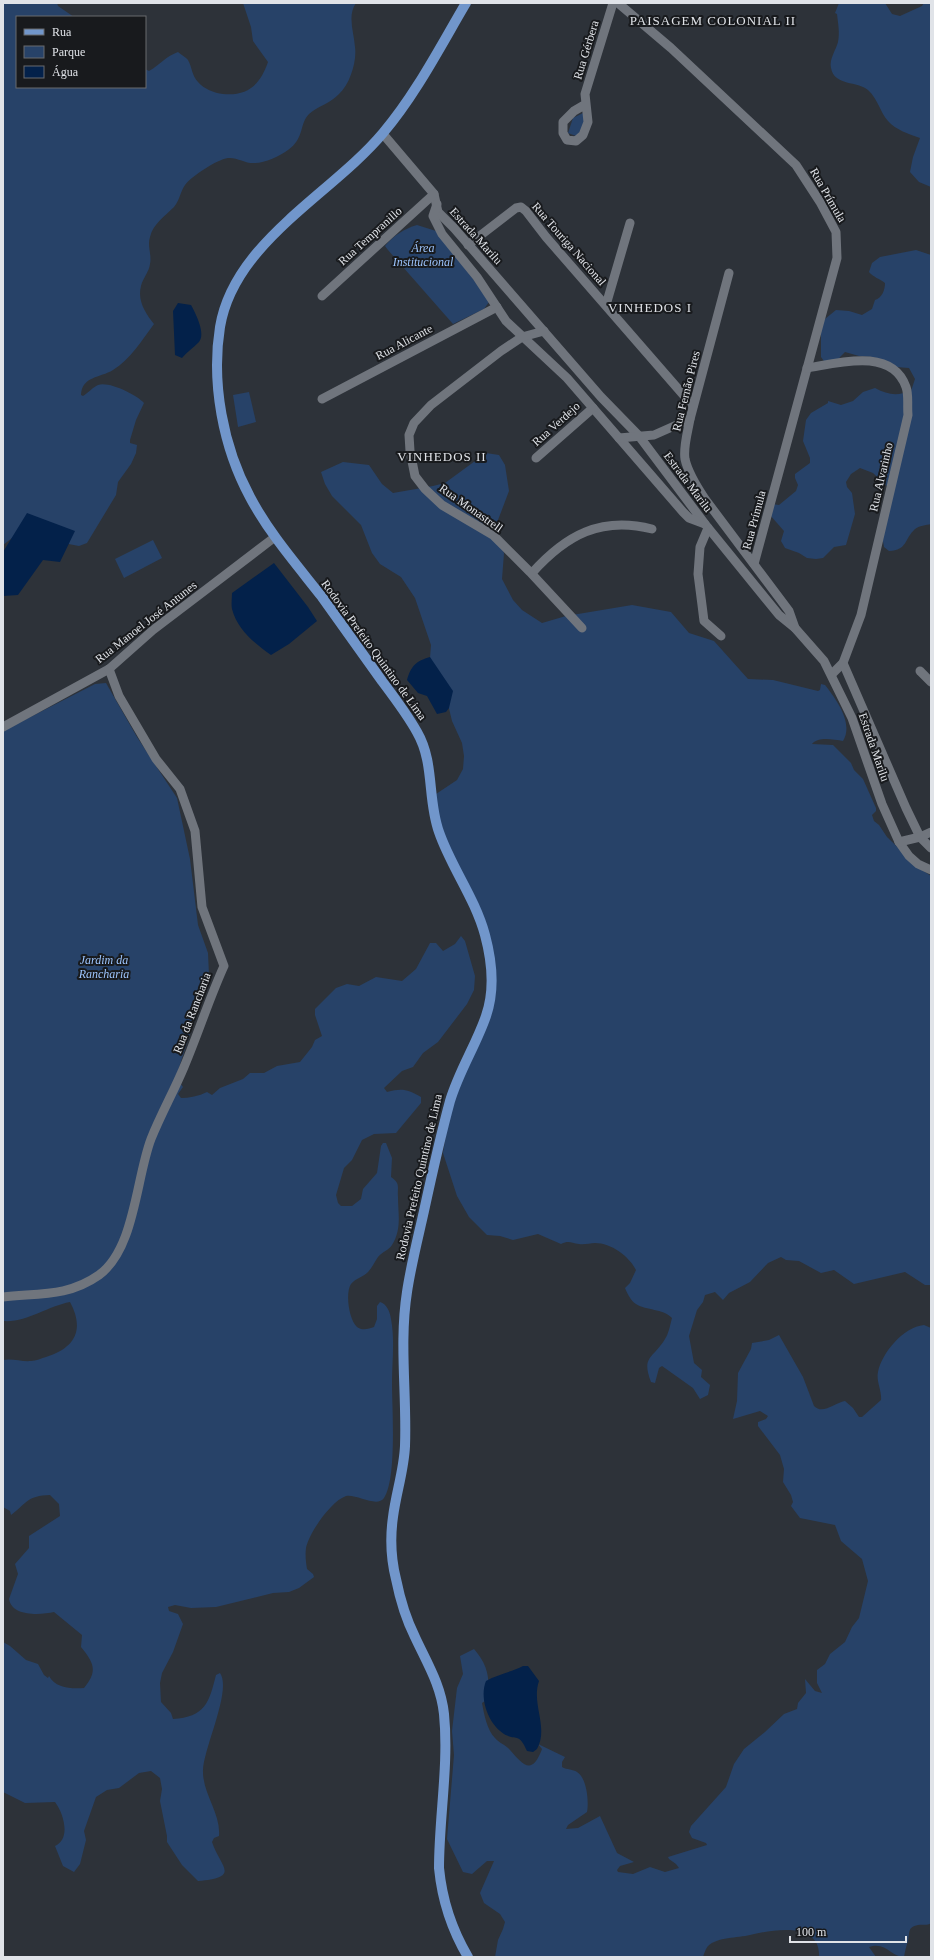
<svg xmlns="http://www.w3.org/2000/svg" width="934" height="1960" viewBox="0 0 934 1960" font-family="Georgia,serif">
<rect width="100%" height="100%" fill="#2d3239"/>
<g fill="#274268">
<path d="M3,3H57L58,6L74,17H17V87H145V69L149,71C161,64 165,57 178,52C181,55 186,57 188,60C192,67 192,76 198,82C204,89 214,93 223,94C248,96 260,85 268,62L253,41L251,27L243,3H356C347,16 354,32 355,47C357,61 350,84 339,94C331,103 318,106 309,114C299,124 305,138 288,150C280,156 265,163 255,163C246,164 237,157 228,158C216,160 192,176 185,185C180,192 180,200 174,207C165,216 153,224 150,237C147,246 152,255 150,264C149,272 143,278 141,286C137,301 146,314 154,324C142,340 130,360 113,370C100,378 82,376 81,395L83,396C88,393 93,387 98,385C109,381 137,395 144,403L136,420L130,440V443L137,445L136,453L131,464L118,482L116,495L87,543L79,546L58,542L25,528L3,545Z"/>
<path d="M839,3H885L892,14L900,16L922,6L924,3H931V187L919,182L910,172L913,157L920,138C909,134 896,130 888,121C880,112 878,99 868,90C858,81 834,86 831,68C829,59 836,50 838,42C840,33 838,23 837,14L835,13Z"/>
<path d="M583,113C586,123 584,129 576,136L568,133L573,118Z"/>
<path d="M417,225L436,231L467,270L489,302L484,309L453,324L388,250L385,246C394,235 404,229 417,225Z"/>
<path d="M916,250L931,255V524C926,525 919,526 915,529C904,539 908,550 889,551L884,547L883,541L888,487L873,473L860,468L851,474L846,482L847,487L852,493L855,514L846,545L834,547L823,558L816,559L807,558L799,553L785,548L781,541L784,531L770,515L772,504L779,505L796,491L798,485L795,478V474L810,463V458L803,441L806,420L811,413L828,403V401L841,405L853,401L863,392L875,388C888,395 897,396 911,391L915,379L909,368L896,367L873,357L859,356L845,352L840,357L836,366L829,368L821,357V326L825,319L836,310L849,311L862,315L872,309L875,300C882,298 885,290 885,283C880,279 873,277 869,272L872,263L880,257Z"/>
<polygon points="249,392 256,422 238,427 233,395"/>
<path d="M486,453L499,455L505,465L509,491L495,528L497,541L504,553L502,579L513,600L522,610L542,623L566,616L632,605L671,612L689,633L714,641L748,679L773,680L818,691L820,690L821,684L825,685C836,699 854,723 843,741C834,740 819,736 812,744L833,745L851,763L854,770L863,779L876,808V811L872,815L874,821L879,825L887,837L919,868L931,876V1285H925L905,1272L854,1284L834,1270L821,1273L799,1261L786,1260L781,1257L768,1263L750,1282L729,1293L723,1300L715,1292L705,1295L703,1302L697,1310L689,1336L694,1363L702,1370L701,1377L710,1385L708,1395L700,1399L693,1388L662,1366L659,1368L655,1383L651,1382C641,1356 653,1359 665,1339C669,1333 670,1325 672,1318C662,1308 647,1311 636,1304C631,1301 627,1293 625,1288L630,1283L636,1270C629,1256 611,1243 595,1243C590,1243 584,1245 579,1244C571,1243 569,1240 561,1244L538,1234L513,1240L500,1236L487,1235L469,1217L457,1196L443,1153L453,1093L493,991L479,926L438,820L436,794L457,780L463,769L464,756L462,743L452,721L446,696L430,658L431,645L415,598L401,577L380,564L372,553L361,525L332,496L325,484L321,472L343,462L369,465L382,484L393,493L433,486L445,483Z"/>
<polygon points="153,540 162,558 124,578 115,559"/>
<path d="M106,683L137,737L177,798L190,859L198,925L208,953L209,975L176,1077L183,1087L178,1094L181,1098C189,1098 199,1096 207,1092L212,1095L220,1088L243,1079L250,1073H264L277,1066L300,1062L312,1047L315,1040L322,1036L315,1015V1009L336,988L347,984L359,986L376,977L402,981L416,969L430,943H436L443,951L455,944L461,936L465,941L475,976L474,990L467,1004L438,1042L423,1053L413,1067L402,1071L384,1088L387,1092C402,1088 407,1089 421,1097V1103L396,1133L374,1134L362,1140L352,1160L344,1168L336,1195L338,1203L341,1206H352L361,1199L363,1189L377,1173L381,1146L383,1143H386L392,1158L391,1177C401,1184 397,1187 398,1197C398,1214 402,1229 392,1245C389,1250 382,1252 378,1257C375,1261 372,1268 368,1272C363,1277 356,1278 351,1284C345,1293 349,1320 357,1327C362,1331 369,1329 374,1327L377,1319V1306L380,1302C387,1304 390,1312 391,1319C395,1340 392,1362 392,1383C392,1407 397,1479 384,1498C377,1508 357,1494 346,1496C331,1501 309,1533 306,1548C305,1555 306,1563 307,1569L313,1574L314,1577L299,1588L289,1592L273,1593L216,1607L191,1608L175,1605L168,1607L169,1611L178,1614L183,1624L173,1652L162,1673L160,1683L161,1702L171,1713L173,1719C205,1717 209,1703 216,1675L220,1673C232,1690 204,1747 203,1770C202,1793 221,1813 219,1836L214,1838L212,1842C220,1867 242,1877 198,1881L182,1865L167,1842V1836L160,1801L162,1789L160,1778L151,1771L139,1773L119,1788L107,1790L96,1797L84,1831L86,1840L80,1864L74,1872L63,1866L55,1846C71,1839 64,1814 55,1802L25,1803L3,1792V1642L10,1646L26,1660L38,1664L44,1675L48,1678L49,1676C55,1688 71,1689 84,1688C98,1671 94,1663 81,1647L82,1635L54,1612C41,1615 12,1617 9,1599L18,1574L15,1564L29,1548V1536L60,1516L59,1504L50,1495C27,1496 28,1502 11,1515L10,1511L3,1507V1360C12,1358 22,1362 31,1361C36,1361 42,1358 46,1357C75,1348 85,1330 70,1302C48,1306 26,1323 3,1321V731L95,684Z"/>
<path d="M924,1325L931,1328V1923C927,1926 923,1924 918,1925C907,1927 910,1933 908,1941C906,1947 905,1951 904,1957C891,1957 886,1941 869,1947L876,1957H819C821,1920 771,1930 750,1935C738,1938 717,1937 708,1946C706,1948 704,1954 703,1957H495L498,1940L503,1929L505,1922L500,1914L484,1903L480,1893L494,1861H487L472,1874L463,1872L447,1839L454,1755L452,1731L457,1688L463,1674L460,1656L474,1649C488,1665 490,1678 488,1699L482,1703C484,1714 487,1730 495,1738C499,1743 506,1745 510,1750C523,1765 532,1776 542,1749L538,1744L565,1757L562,1762V1767C567,1770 573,1769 577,1772C587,1778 589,1802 587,1812L568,1825L566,1829L578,1828L600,1816L617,1853L634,1862L620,1866L617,1870L618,1872L633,1874L650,1867L665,1872L679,1868L676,1864L669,1859L668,1857L707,1845L706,1843L692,1838L689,1832L691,1826L726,1787L734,1764L744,1749L765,1732L784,1714L797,1709L798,1703L806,1693L805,1679L815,1691L822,1693L817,1683V1670L825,1664L830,1654L845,1642L852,1627L859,1618L868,1581L862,1559L841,1541L835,1525L800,1518L791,1506L793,1502L791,1495L783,1482L784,1469L780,1455L758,1426V1422L766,1419L768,1416L760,1411L733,1419L737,1401L738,1373L751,1349L752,1343L769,1340L779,1335L803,1377L814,1406C823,1415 834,1403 845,1401L853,1408L859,1417H862L881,1400C882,1391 876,1381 878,1372C882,1353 903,1327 924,1325Z"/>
</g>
<g fill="#03214a">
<path d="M178,303L191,305C196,314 206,334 199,342C193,348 187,352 182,358L175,355L173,311Z"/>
<polygon points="27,513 75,531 60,562 43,560 18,595 3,596 3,552"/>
<path d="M274,563L308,607L317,621L289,644L271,655C255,644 237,629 232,609C231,604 232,598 232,593Z"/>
<path d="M430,657L453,691L449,708L446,712L437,714L427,696L418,693L407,680C411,666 416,661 430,657Z"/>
<path d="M523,1666H528L539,1681C531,1704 549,1727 537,1749L533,1752L527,1751C519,1732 516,1741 504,1734C488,1724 479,1698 486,1681C498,1674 512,1672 523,1666Z"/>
</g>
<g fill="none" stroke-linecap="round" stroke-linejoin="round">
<g stroke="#70757d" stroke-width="9">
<polyline points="618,3 671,48 796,165 820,202 836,232 837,258 754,564"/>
<polyline points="586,104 574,111 563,122 563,133 567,140 576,141 583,135 588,122 585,94 613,3"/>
<polyline points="383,134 434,194 438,212 454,228 601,397 639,436 705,524 779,615 795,628 824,661 852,718 882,804 899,842 909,856 918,864 931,870"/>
<polyline points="437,204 433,216 442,234 477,277 506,321 567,378 683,512 689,518 705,524"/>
<polyline points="468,245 516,208 521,207 526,211 546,237 693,406"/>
<path d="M729,273L690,419C688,431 683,447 685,459C688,473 697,487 705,499L789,611L795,628"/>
<polyline points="322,296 434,194"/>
<polyline points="606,305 630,223"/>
<polyline points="544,331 522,337 501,351 431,405 414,423 409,435 410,451 415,476 425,489 442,505 493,535 530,572 582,628"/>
<path d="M807,368C838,363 892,347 906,387C909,395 907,406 908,415L861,615L843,663L832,674"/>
<polyline points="322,399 497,307"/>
<polyline points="619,438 654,435 690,419"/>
<polyline points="536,458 593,408"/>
<polyline points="708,528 700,547 698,574 702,605 704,621 721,636"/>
<path d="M532,573C566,535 601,516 652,529"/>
<polyline points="843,663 906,808 920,837 931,848"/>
<polyline points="920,671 931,682"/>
<polyline points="3,727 109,669 153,630 275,537"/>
<polyline points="899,842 920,837 931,832"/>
<path d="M3,1297C38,1293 68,1297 99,1275C135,1249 136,1178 151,1139C161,1114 174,1091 184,1067C198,1034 209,999 224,966L202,907L195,831L180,789L156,759L119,696L109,669"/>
</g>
<path stroke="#7196cb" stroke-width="10" d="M466,3C440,47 416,94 383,133C332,194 234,242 220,327C211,383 223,447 250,497C269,533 297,565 322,597C342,625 362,653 382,681C394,697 407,714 417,732C435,763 427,799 439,832C451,867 475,898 485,935C492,961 495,990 486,1016C476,1045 459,1071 450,1101C440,1138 432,1174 424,1211C418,1238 411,1265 407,1292C399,1343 407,1395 405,1446C404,1470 396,1493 393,1517C390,1538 391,1559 396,1579C400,1599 406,1619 415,1637C427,1663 441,1685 444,1714C449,1765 439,1817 439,1868C442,1899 452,1930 468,1957"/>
</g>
<g text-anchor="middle" stroke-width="4" stroke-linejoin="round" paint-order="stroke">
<g font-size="12" fill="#e0e3e8" stroke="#181a1d">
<text transform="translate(586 50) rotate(-73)" y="4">Rua Gérbera</text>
<text transform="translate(828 195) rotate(60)" y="4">Rua Prímula</text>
<text transform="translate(370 236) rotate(-42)" y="4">Rua Tempranillo</text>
<text transform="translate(476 236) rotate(48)" y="4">Estrada Marilu</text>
<text transform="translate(569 244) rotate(49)" y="4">Rua Touriga Nacional</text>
<text transform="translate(404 342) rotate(-28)" y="4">Rua Alicante</text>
<text transform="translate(686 391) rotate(-76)" y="4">Rua Fernão Pires</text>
<text transform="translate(556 424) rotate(-42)" y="4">Rua Verdejo</text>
<text transform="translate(881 477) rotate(-77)" y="4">Rua Alvarinho</text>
<text transform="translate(688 482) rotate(53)" y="4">Estrada Marilu</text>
<text transform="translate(471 508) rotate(35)" y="4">Rua Monastrell</text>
<text transform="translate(754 520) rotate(-75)" y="4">Rua Prímula</text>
<text transform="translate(146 622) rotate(-38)" y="4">Rua Manoel José Antunes</text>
<text transform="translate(374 650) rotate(54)" y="4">Rodovia Prefeito Quintino de Lima</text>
<text transform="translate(874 747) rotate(71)" y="4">Estrada Marilu</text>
<text transform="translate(192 1013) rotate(-69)" y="4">Rua da Rancharia</text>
<text transform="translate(419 1177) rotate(-77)" y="4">Rodovia Prefeito Quintino de Lima</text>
</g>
<g font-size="12" font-style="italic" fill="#9cc4fd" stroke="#181a1d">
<text x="423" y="252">Área<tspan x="423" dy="14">Institucional</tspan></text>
<text x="104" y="964">Jardim da<tspan x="104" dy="14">Rancharia</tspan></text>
</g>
<g font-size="13" letter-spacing="1" fill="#e0e3e8" stroke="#181a1d">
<text x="713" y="25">PAISAGEM COLONIAL II</text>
<text x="650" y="312">VINHEDOS I</text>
<text x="442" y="461">VINHEDOS II</text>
</g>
</g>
<rect width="934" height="1960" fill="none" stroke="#e0e3e8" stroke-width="8"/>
<rect x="16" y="16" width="130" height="72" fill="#181a1d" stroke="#686a6e"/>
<rect x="24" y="29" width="20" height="6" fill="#7196cb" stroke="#686a6e"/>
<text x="52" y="36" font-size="12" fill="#e0e3e8">Rua</text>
<rect x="24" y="46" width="20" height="12" fill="#274268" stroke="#686a6e"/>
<text x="52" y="56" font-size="12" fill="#e0e3e8">Parque</text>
<rect x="24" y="66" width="20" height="12" fill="#03214a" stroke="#686a6e"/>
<text x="52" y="76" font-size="12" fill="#e0e3e8">Água</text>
<path d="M790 1936v6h116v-6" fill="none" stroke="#e0e3e8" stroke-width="2"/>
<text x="796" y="1936" font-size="12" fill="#e0e3e8" stroke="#181a1d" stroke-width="3" paint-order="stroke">100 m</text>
</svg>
